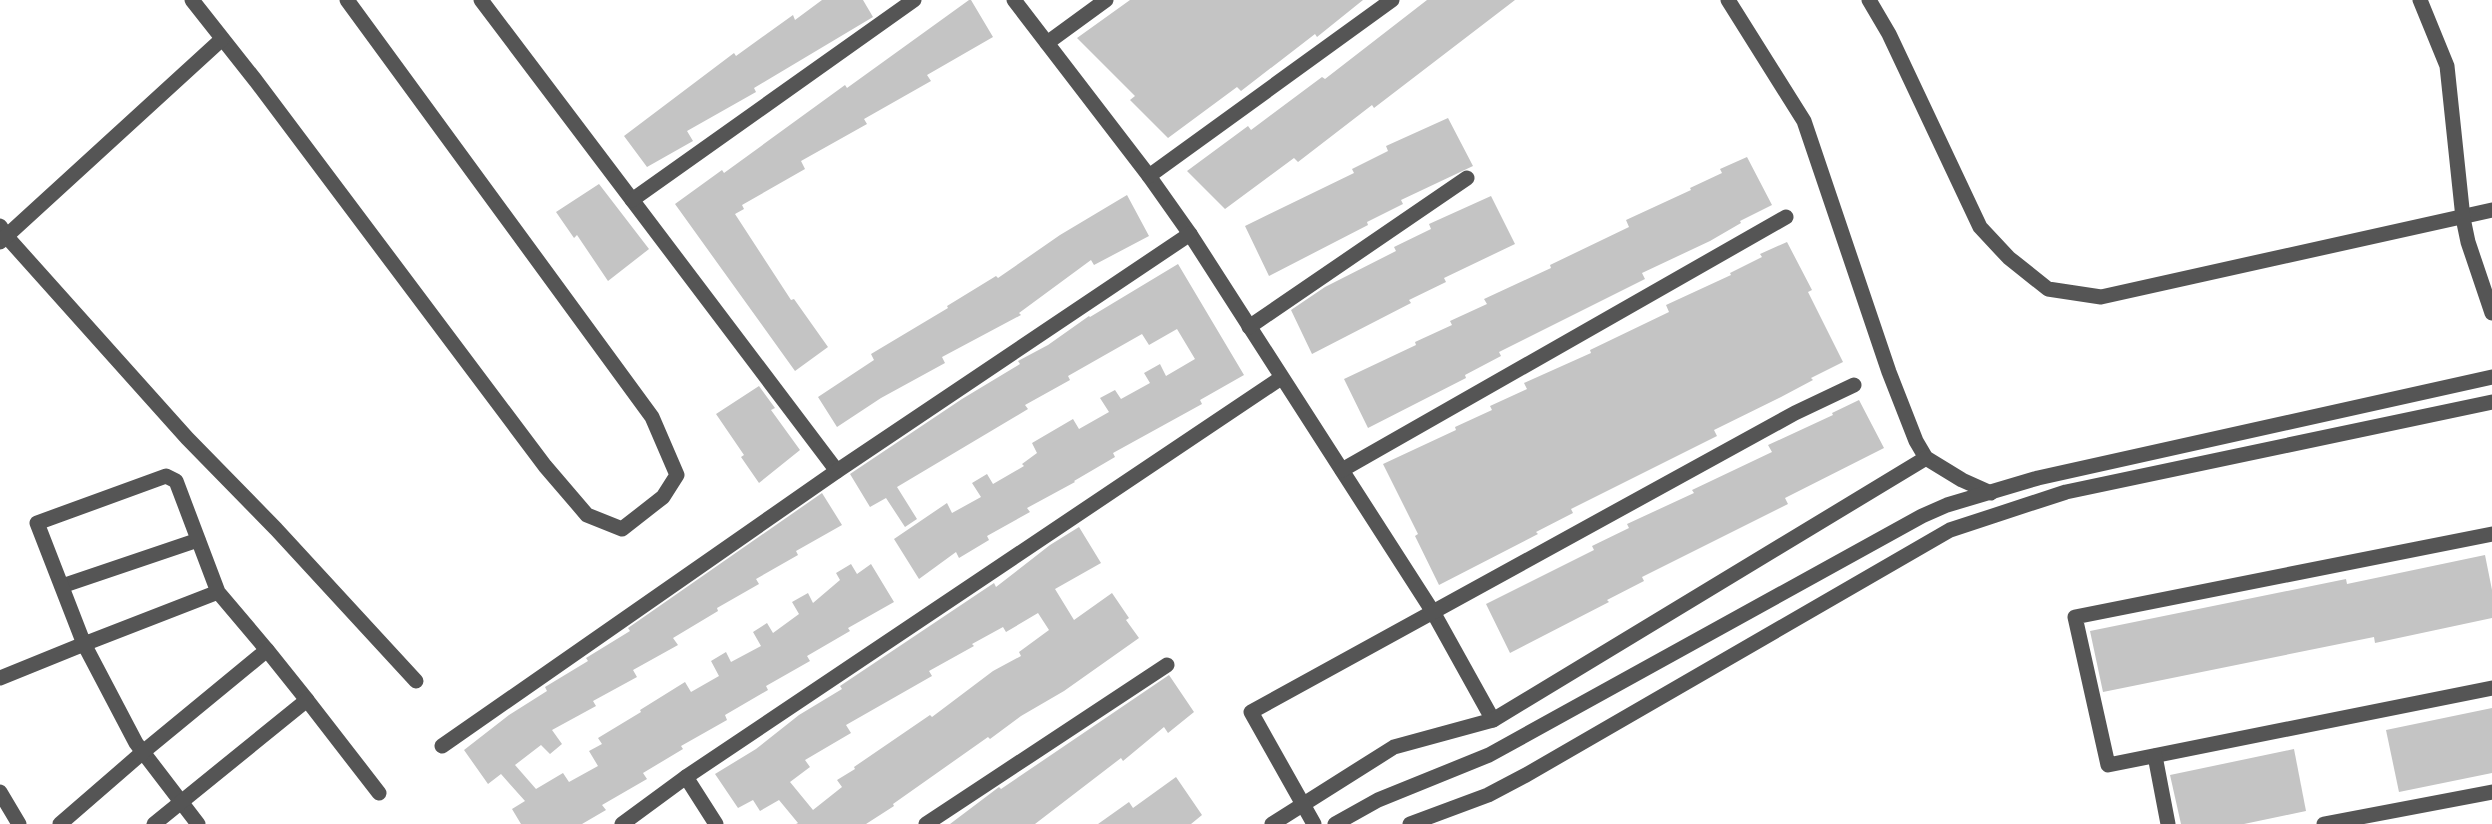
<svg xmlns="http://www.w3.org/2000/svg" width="2492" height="824" viewBox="0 0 2492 824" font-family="Jost,sans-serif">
<rect width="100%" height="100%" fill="#fff"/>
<g fill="#c4c4c4" fill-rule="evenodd">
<polygon points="822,0 863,0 873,17 754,88 756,92 687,131 693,141 647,167 624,136 734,53 736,56 793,15 795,20"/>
<polygon points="969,0 971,0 993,37 927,75 931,81 864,119 867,124 801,161 805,169 742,205 744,209 735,214 791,300 794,299 828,347 795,371 675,204 722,170 724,173 845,85 847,88"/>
<polygon points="1130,0 1363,0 1317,37 1315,34 1241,91 1237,87 1168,138 1130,100 1135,96 1077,38"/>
<polygon points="1427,0 1515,0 1374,108 1372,105 1298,162 1294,158 1225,209 1187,171 1248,126 1251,130 1322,77 1325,79"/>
<polygon points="1448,118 1473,166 1401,200 1403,204 1367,222 1368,225 1269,276 1245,226 1354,173 1352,169 1388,151 1386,146"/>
<polygon points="1747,157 1772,205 1740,221 1741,223 1710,241 1642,273 1645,279 1499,352 1501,356 1465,375 1466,378 1368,428 1344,379 1416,345 1415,342 1452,325 1450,321 1487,304 1484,299 1551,268 1550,265 1629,227 1626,220 1691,190 1690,188 1722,173 1720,169"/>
<polygon points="599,184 649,249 608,281 577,235 574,238 556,212"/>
<polygon points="1127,195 1149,236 1094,265 1091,260 1019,313 1021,315 942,357 945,363 881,398 837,427 818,397 874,360 871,354 948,308 947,306 996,276 998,278 1060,235"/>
<polygon points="1491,196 1515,244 1444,278 1446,282 1409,300 1411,303 1312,354 1291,310 1325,287 1396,251 1394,247 1431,229 1429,224"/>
<polygon points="1787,242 1812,290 1808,292 1843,362 1811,378 1813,380 1781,397 1714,430 1717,436 1571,509 1573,513 1536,532 1538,534 1439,585 1415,536 1418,534 1383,464 1456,430 1455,427 1492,410 1490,406 1527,389 1524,383 1591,353 1590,350 1669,312 1666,305 1731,275 1730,273 1762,257 1760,254"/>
<polygon points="1178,264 1244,375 1200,400 1202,404 1113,453 1115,457 1074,481 1075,482 1027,508 1030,512 987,536 989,540 959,558 956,552 919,579 894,539 947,503 952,513 981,497 972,483 987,474 993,484 1024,466 1022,464 1037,453 1032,443 1073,419 1079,429 1109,412 1100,398 1115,390 1121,399 1150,383 1144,373 1160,364 1166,376 1195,359 1177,329 1149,345 1142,334 1112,351 1068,376 1070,380 1025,405 1028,409 897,487 917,519 905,527 886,498 870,507 850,474 962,399 1020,364 1018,361 1048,345 1089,316 1090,317"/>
<polygon points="759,386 775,408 771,410 800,450 759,483 741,457 744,455 716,414"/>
<polygon points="1859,400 1884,448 1785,498 1788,504 1642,577 1644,581 1607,600 1609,602 1510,653 1486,604 1594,550 1592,546 1629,528 1627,524 1694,493 1692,490 1772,452 1768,445 1833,415 1832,413"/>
<polygon points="822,493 842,525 796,551 798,555 756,579 759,584 717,608 718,611 673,638 678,645 633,670 637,677 593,701 596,706 552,730 562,744 550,754 541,745 515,765 536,789 563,773 569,782 598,766 589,751 602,744 598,738 641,712 640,710 685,682 691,692 719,676 711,661 726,652 731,662 761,646 753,632 767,623 773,633 799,614 792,602 808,593 813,603 840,580 836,573 851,564 857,574 871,564 894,602 848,628 850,631 807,656 810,661 766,686 768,690 725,715 727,720 681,746 683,749 643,773 647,779 602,805 606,810 582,824 521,824 512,809 525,801 501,774 488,784 464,750 509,715 547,691 545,687 588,661 586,658 630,631 628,628"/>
<path d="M1079,527L1101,563L1055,589L1074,620L1112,593L1129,618L1126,620L1139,638L1064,691L1021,716L990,739L988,737L893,804L894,806L866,824H796L798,823L779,800L760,811L753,800L738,808L715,774L756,749L799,715L842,689L840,686L979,593L994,583L996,587L1050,545ZM1038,613L1049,630L1019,652L1021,656L993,671L932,717L930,715L854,767L855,769L837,780L842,787L813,810L790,782L810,767L805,760L851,733L846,725L932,676L929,671L974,646L972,644L1003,627L1006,632Z"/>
<polygon points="2485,555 2492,590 2492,618 2375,643 2374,637 2103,692 2090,631 2346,579 2347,584"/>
<polygon points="1169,675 1194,712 1168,733 1164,727 1123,761 1121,758 1035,824 950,824 999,787 1001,789"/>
<polygon points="2492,708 2492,773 2399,792 2386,730"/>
<polygon points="2294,749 2306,811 2244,824 2181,824 2170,775"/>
<polygon points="1176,777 1202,815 1191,824 1098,824 1129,802 1133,808"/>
</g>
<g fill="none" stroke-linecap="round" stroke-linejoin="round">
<g stroke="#555" stroke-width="15">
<polyline points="192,0 256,81 545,466 587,515 622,529 663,497 677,475 652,417 347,0"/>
<polyline points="481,0 837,471"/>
<polyline points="1014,0 1149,176 1190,234 1433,612 1493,720"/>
<polyline points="1728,0 1804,121 1889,372 1916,441 1926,458 1962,480 1991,493"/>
<polyline points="1869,0 1889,34 1980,227 2009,258 2048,289 2101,297 2492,210"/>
<polyline points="2420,0 2447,66 2463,218 2468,242 2492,313"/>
<polyline points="1047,43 1106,0"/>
<polyline points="1149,176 1392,0"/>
<polyline points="632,200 914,0"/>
<polyline points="0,226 7,237 187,438 276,529 416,681"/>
<polyline points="0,242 222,39"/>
<polyline points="1249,327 1467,178"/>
<polyline points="1342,470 1786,217"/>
<polyline points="2492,534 2075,617 2108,765 2492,688"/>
<polyline points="62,586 198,540"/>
<polyline points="218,592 84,644 37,523 166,476 176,481 218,592 267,650"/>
<polyline points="0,678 84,644 136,743 198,824"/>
<polyline points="442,746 837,471 1190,234"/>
<polyline points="2155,756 2168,824"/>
<polyline points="0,792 19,824"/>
<polyline points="60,824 143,752 267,650 307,700"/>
<polyline points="154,824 307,700 379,793"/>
<polyline points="622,824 686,777"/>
<polyline points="716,824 686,777 1281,378"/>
<polyline points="926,824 1167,665"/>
<polyline points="1272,824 1394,747 1493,720 1926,458"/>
<polyline points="1314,824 1251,712 1795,413 1854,385"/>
<polyline points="1335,824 1378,800 1489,755 1922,516 1947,505 2038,478 2492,377"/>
<polyline points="1410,824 1488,795 1526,775 1950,530 2066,492 2492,402"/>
<polyline points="2324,824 2492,792"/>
</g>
</g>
</svg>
